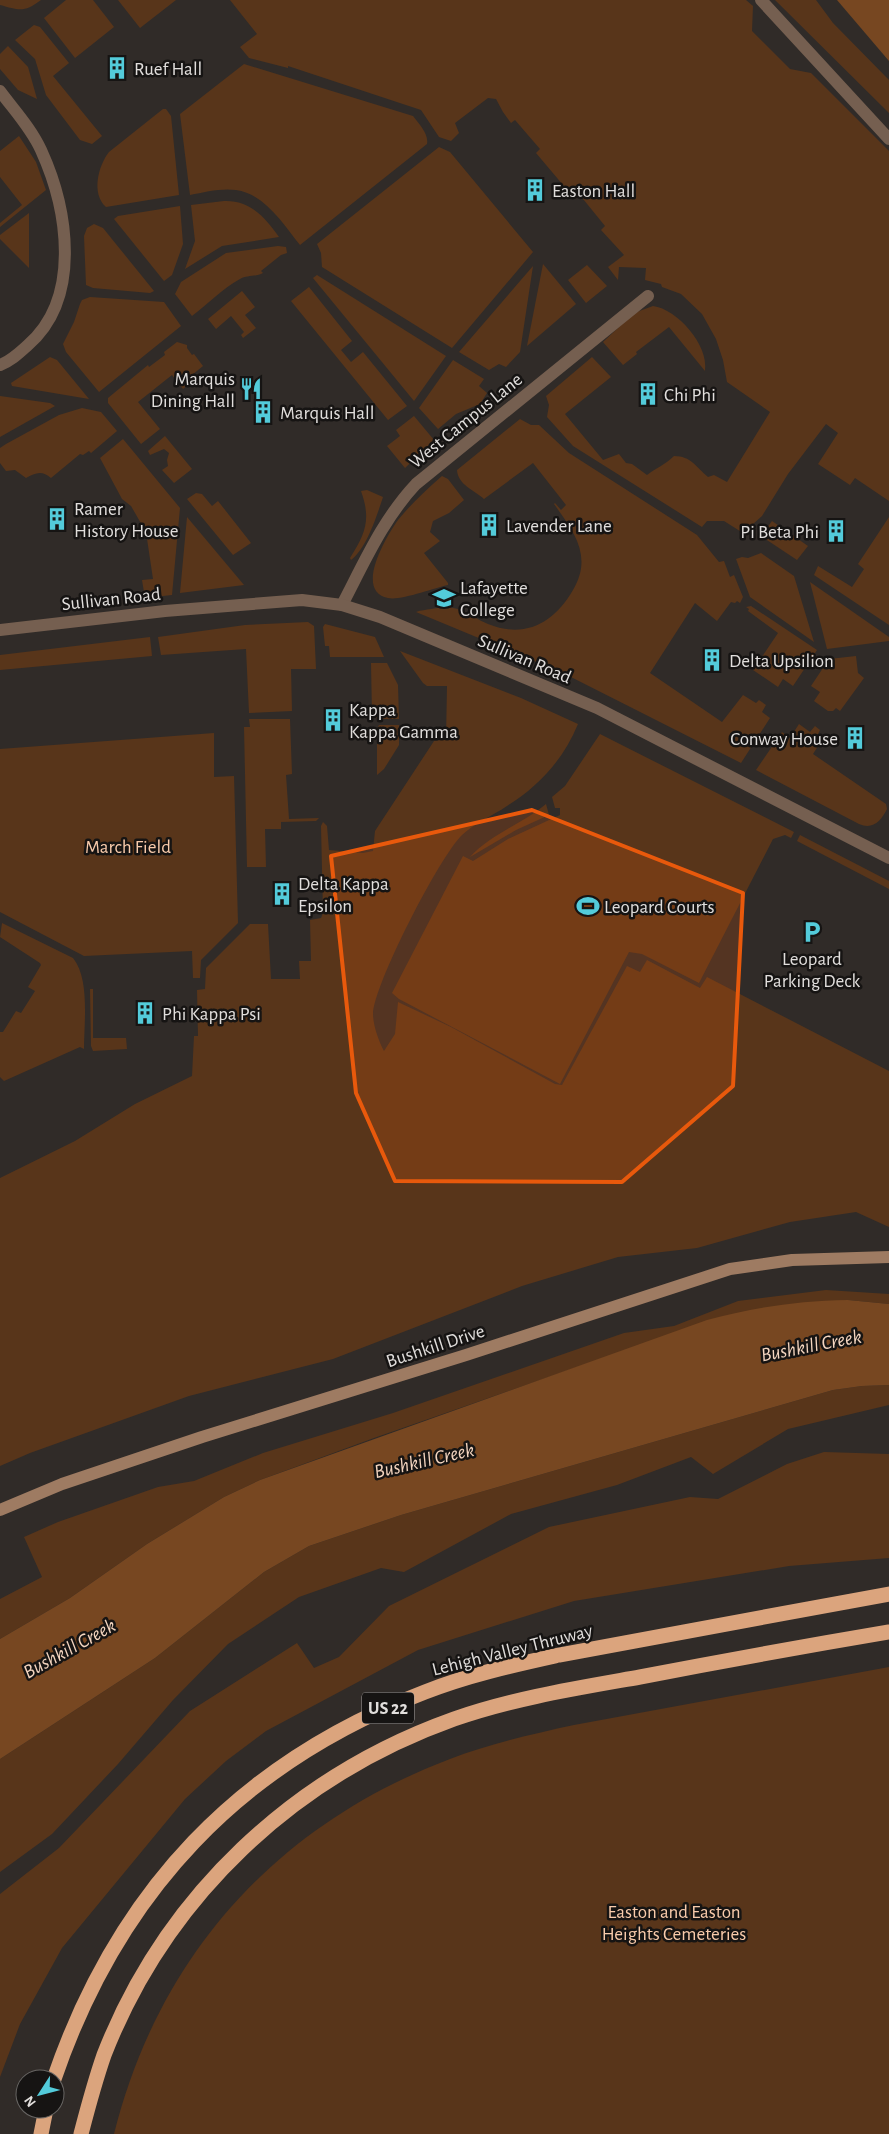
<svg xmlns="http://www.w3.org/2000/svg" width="889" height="2134" viewBox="0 0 889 2134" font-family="'Alegreya Sans',sans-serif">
<rect width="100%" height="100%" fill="#302b28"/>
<g fill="#58351a">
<path d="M0,0H41C24,13 19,10 0,5Z"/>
<polygon points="66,0 93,0 114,27 75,58 44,18"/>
<polygon points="118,0 176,0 140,28"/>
<path d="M230,0H746L753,6L752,31L790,69L811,73L889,151V501L855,478L850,485L818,464L838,433L826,424L788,474L762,516L743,533L724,521H707L702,527L573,446L547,417L549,405L546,396L592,357L611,377L565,414L603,460L619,454L626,463L632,464L647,475C656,468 665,465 674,456C691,456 696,467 708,477L714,475L727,482L770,412L727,382L723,360L716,339L702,314L681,294L662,287L661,284L645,280L646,268L619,267L618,280L608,267L624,255L601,230L605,226L579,194L574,198L536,153L540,149L515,120L511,123L503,112L496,99L488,98L455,123L459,133L451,141L439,137L421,110L288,66V68L249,58L240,47L257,34Z"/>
<polygon points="775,0 816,0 833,23 889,80 889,113"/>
<polygon points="34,25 40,27 69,63 53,76 102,136 92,144 80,140 46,95 35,59 15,40"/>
<polygon points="8,46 28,67 37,99 18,90 0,69 0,54"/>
<path d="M244,64L413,116C419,124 429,134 427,144L300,245C283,224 265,194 236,190C221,188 205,192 190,195L180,114Z"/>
<path d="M163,109H166L171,116L179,195L106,207C91,194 98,166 109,152Z"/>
<polygon points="19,136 36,162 46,190 0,227 0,223 22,205 0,177 0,151"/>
<polygon points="439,147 450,152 533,252 452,348 322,267 321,253 317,244"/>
<path d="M224,201C250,200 265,217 279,237L222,246L185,269L195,241L191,205Z"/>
<polygon points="180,206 183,244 172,275 164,281 114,219 118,216"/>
<polygon points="29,213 29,268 0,239 0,235"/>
<polygon points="94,224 103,228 154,291 150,293 93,288 86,285 84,236 87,228"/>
<path d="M278,246L286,247L287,253L281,255L261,271L263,273C256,277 247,275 240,279C223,288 207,305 192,316L175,294L181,282L226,253Z"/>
<polygon points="543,264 576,304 527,346"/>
<polygon points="587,265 607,286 586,303 568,280"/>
<polygon points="533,266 520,352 506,367 499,364 489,370 459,352"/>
<polygon points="317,275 446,356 414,401 313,278"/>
<polygon points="309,287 352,341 341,350 351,362 363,352 407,406 388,420 291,301"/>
<polygon points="242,291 255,307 245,315 256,328 243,338 241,335 244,332 231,316 216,329 208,319"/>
<polygon points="90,297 164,302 181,326 99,392 66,352 63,344 74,322 80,304 82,300"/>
<path d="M653,306C677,309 709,345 705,371L669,327L636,352L637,354L623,365L603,342L634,313Z"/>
<polygon points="177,342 187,345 187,348 192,355 194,354 203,366 192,375 196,379 183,389 172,375 138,402 160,429 141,444 108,403 108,398 148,365 149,367 165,355 164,352"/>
<polygon points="50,357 57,360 89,399 12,386 11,383"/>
<polygon points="453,360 484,379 479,386 487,393 480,404 456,414 438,429 419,408"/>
<polygon points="0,396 50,403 55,406 0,437"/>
<path d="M82,408L101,412L117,431L91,453L89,451L83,455L80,454L51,478C42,470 35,473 26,478L15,470L6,471L0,463V448L6,444L59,415Z"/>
<polygon points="414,416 434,440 405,468 387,446 400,436 396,430"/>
<path d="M520,419L531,425H539L569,453L697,535L719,562L724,561L730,577L734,575L743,597L740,603L737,601L735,603L731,602L717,621L695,603L650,673L722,722L743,695L756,703L759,700L766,705L762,712L770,718L741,763L563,673L416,612C421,610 426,610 431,609C462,604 462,613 488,624C525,639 554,623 573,590C593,556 574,532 554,504L555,503L561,510L566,505L533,463L484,499C474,490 458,485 457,470Z"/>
<polygon points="165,436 192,469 174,483 162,470 168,466 167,460 169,453 164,449 150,455 148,451"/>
<polygon points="123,439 180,508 172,595 145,598 142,580 153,579 146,532 131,506 122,499 100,458"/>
<path d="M442,476L448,479L464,500L449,513L433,521L430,532L440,541L424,553L448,583V585C434,588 400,601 388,598C354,591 386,537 398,520C411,504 426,490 442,476Z"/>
<path d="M367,490L383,497C377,515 367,548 351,560L350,558C366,533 371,519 361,491Z"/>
<polygon points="196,493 202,494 212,506 218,501 251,543 233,555 187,499"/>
<polygon points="187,517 244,585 180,593"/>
<polygon points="889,517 889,625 814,575 818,566 852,587 864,569 858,564"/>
<polygon points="772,521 808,546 797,560 761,536"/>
<polygon points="761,553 794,576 814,642 750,597 736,559 742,557 748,558"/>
<polygon points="810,582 889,637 889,641 827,649"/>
<polygon points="751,606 817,650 793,686 783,679 778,687 753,670 778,633 748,611 749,609 746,607"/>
<polygon points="308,622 314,626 316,669 291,669 292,711 249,713 246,649 161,655 158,637 245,625"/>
<polygon points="325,624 375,637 384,657 330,657 329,646 325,646 323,627"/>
<polygon points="150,637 152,656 0,670 0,655"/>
<path d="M400,651L521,698L578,724C563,760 539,786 507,806C492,816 475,823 462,835C440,856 374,984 373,1014C373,1025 379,1042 384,1051L395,1034L398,1002L451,1027L555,1084L562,1085L627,966L640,972L647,960L700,988L707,977L889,1071V1227L856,1212L790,1222L697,1248L618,1257L522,1286L333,1359L189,1396L30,1453L0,1466V1178L75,1141L135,1104L192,1076L194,1036H198L197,990L205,989L206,968L250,924H268L271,979H300L299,961H311L310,920L321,918L323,913L321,826L323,822L327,826L329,850L363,853L373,851L375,831L434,741L446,739L447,686H427L423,683Z"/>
<polygon points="856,656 858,673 864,678 840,711 836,708 833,711 828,711 814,701 820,692 811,686 829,659"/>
<polygon points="371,663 387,663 398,685 399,719 378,719 372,715"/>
<polygon points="249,719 290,719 292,774 286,775 289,819 319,818 316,821 281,822 281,829 265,829 266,867 247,867 244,727 250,727"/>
<path d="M799,724L810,732L815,726L820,730L817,736L822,740L813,754L886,804L887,809C881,821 873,830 859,824L756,770L782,732L790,738Z"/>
<polygon points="379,725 399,725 399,745 384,769 377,775 377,729"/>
<polygon points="214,733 214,777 234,776 238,923 201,960 200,978 193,978 192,951 84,956 0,912 0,749"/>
<polygon points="600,734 794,832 791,838 785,835 773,839 699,983 642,954 629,952 560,1084 399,999 392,993 463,856 473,861 508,839 560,815 560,808 555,808 552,797 565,786"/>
<path d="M546,804L549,815L516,830L470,857C491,834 522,824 546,804Z"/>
<polygon points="800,835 889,881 889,889 797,841"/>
<path d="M2,923L73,958C90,979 84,1023 84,1049L80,1047L4,1081L0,1077V1032H3L16,1011L21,1013L35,991L28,987L41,965L40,963L0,937Z"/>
<polygon points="90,989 93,989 93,1038 126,1038 127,1049 93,1051 91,1046"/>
<polygon points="826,1290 889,1294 889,1304 848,1300 672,1334 374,1438 260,1480 224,1497 147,1544 70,1598 0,1639 0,1599 42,1577 24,1537 58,1522 158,1487 194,1481 263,1453 393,1413 624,1333 674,1326 738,1301"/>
<polygon points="889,1385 889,1405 788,1429 713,1474 691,1457 617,1485 511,1514 404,1572 381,1568 299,1597 228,1644 173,1700 118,1764 52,1834 0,1872 0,1759 155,1658 264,1572 309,1546 401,1515 833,1390 862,1386"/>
<polygon points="824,1452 889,1454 889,1558 789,1566 574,1601 418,1650 266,1731 226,1761 185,1799 62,1948 20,2024 0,2077 0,1894 59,1848 190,1711 297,1643 314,1668 339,1657 389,1606 549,1527 690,1497 718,1499 787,1464"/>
<path d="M889,1667V2134H114C159,1954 278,1824 450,1759C490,1744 532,1734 574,1725Z"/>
</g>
<g fill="#774721">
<polygon points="837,0 889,0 889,61"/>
<path d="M848,1300L889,1304V1385L862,1386L833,1390L401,1515L309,1546L264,1572L155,1658L0,1759V1639L70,1598L147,1544L224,1497L260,1480L707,1320C756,1307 797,1301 848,1300Z"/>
</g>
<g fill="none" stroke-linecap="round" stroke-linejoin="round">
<g stroke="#755f50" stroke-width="12">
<polyline points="761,0 889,139"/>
<path d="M0,91C14,110 31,128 41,150C68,209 82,298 28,345C19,353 11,361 0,365"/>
<path d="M342,605C364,563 383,519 416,484L648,296"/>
<polyline points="0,630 165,611 302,600 342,605 380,617 597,708 889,858"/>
</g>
<polyline stroke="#9e7b62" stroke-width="12" points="0,1510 62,1484 202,1437 466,1355 730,1269 792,1260 889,1257"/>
<g stroke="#dba47d" stroke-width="15">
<path d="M54,2079C118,1892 239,1763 425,1692C468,1675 514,1665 559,1655L889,1594"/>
<polyline points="41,2134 46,2109"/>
<path d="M81,2134C88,2107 95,2081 104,2055C166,1896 294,1776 454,1719C514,1698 578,1688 640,1677C723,1661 806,1646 889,1632"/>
</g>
</g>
<path fill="#e8590c" fill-opacity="0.2" stroke="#e8590c" stroke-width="4" stroke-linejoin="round" d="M532,810L743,893L733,1086L622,1182L395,1181L356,1093L331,856Z"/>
<defs>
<symbol id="building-bare" viewBox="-9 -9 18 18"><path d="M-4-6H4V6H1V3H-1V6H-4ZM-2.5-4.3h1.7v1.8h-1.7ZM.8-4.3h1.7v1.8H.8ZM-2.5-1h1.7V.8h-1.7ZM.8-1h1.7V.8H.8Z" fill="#53cbda" stroke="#161413" stroke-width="2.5" paint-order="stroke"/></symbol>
<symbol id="restaurant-bare" viewBox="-9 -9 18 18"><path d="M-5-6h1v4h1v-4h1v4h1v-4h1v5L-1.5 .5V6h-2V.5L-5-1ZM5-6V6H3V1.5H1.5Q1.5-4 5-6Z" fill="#53cbda" stroke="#161413" stroke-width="2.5" paint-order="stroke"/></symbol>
<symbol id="university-bare" viewBox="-9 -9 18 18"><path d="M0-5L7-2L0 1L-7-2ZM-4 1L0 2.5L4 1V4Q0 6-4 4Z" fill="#53cbda" stroke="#161413" stroke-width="2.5" paint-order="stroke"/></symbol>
<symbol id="stadium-bare" viewBox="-9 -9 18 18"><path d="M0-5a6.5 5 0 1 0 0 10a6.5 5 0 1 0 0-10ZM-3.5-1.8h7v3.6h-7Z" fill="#53cbda" stroke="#161413" stroke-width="2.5" paint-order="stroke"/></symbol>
<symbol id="parking-bare" viewBox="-9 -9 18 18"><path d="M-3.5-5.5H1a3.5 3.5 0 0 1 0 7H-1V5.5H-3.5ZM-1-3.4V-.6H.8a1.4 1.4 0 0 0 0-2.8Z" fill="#53cbda" stroke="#161413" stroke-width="2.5" paint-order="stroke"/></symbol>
</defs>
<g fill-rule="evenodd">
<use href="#building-bare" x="101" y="52" width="32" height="32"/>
<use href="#building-bare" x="519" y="174" width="32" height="32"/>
<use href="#restaurant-bare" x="235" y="373" width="32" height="32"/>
<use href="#building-bare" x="632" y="378" width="32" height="32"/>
<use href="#building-bare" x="247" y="396" width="32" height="32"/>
<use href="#building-bare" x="41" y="503" width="32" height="32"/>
<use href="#building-bare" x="473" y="509" width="32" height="32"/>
<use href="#building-bare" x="820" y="515" width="32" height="32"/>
<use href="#university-bare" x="428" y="582" width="32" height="32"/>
<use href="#building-bare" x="696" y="644" width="32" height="32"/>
<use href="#building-bare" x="317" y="704" width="32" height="32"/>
<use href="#building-bare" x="839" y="722" width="32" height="32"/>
<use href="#building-bare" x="266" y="878" width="32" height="32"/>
<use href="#stadium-bare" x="572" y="890" width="32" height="32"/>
<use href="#parking-bare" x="796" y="916" width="32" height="32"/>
<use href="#building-bare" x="129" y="997" width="32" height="32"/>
</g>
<g text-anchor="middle" stroke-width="5" stroke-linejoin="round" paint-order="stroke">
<rect fill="#161413" stroke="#a4a1a0" stroke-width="1" x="362" y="1692.5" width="52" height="31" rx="4"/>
<g font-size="18" font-weight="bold" fill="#e1dedc">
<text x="388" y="1714">US 22</text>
</g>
<g font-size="19" fill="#e1dedc" stroke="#161413" text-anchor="start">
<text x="134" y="75">Ruef Hall</text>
<text x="552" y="197">Easton Hall</text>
<text x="235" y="385" text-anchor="end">Marquis<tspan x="235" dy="22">Dining Hall</tspan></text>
<text x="664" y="401">Chi Phi</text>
<text x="280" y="419">Marquis Hall</text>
<text x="74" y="515">Ramer<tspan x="74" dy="22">History House</tspan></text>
<text x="506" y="532">Lavender Lane</text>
<text x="819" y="538" text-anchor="end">Pi Beta Phi</text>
<text x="460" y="594">Lafayette<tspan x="460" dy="22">College</tspan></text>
<text x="729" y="667">Delta Upsilion</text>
<text x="349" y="716">Kappa<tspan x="349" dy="22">Kappa Gamma</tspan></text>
<text x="838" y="745" text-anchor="end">Conway House</text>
<text x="298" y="890">Delta Kappa<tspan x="298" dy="22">Epsilon</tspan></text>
<text x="604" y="913">Leopard Courts</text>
<text x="812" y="965" text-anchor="middle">Leopard<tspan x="812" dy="22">Parking Deck</tspan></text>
<text x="162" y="1020">Phi Kappa Psi</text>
</g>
<g font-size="19" fill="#e1dedc" stroke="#161413">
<text transform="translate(465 420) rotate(-39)" y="7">West Campus Lane</text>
<text transform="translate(111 598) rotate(-6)" y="7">Sullivan Road</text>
<text transform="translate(525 658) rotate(23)" y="7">Sullivan Road</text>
<text transform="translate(435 1345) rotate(-18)" y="7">Bushkill Drive</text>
<text transform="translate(512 1649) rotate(-14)" y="7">Lehigh Valley Thruway</text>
</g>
<g font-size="19" fill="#f9cbab" stroke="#161413">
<text x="128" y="853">March Field</text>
<text x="674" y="1918">Easton and Easton<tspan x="674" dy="22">Heights Cemeteries</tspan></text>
</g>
<g font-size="20" font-style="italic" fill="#f5d6c0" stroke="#161413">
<text transform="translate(811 1345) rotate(-11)" y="7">Bushkill Creek</text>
<text transform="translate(424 1460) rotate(-13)" y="7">Bushkill Creek</text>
<text transform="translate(69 1648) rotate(-29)" y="7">Bushkill Creek</text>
</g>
</g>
<g transform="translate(40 2094) rotate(234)"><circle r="24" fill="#161413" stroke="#676563"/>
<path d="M0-4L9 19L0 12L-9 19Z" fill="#53cbda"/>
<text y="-8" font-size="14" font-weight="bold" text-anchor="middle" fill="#e1dedc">N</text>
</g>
</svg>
